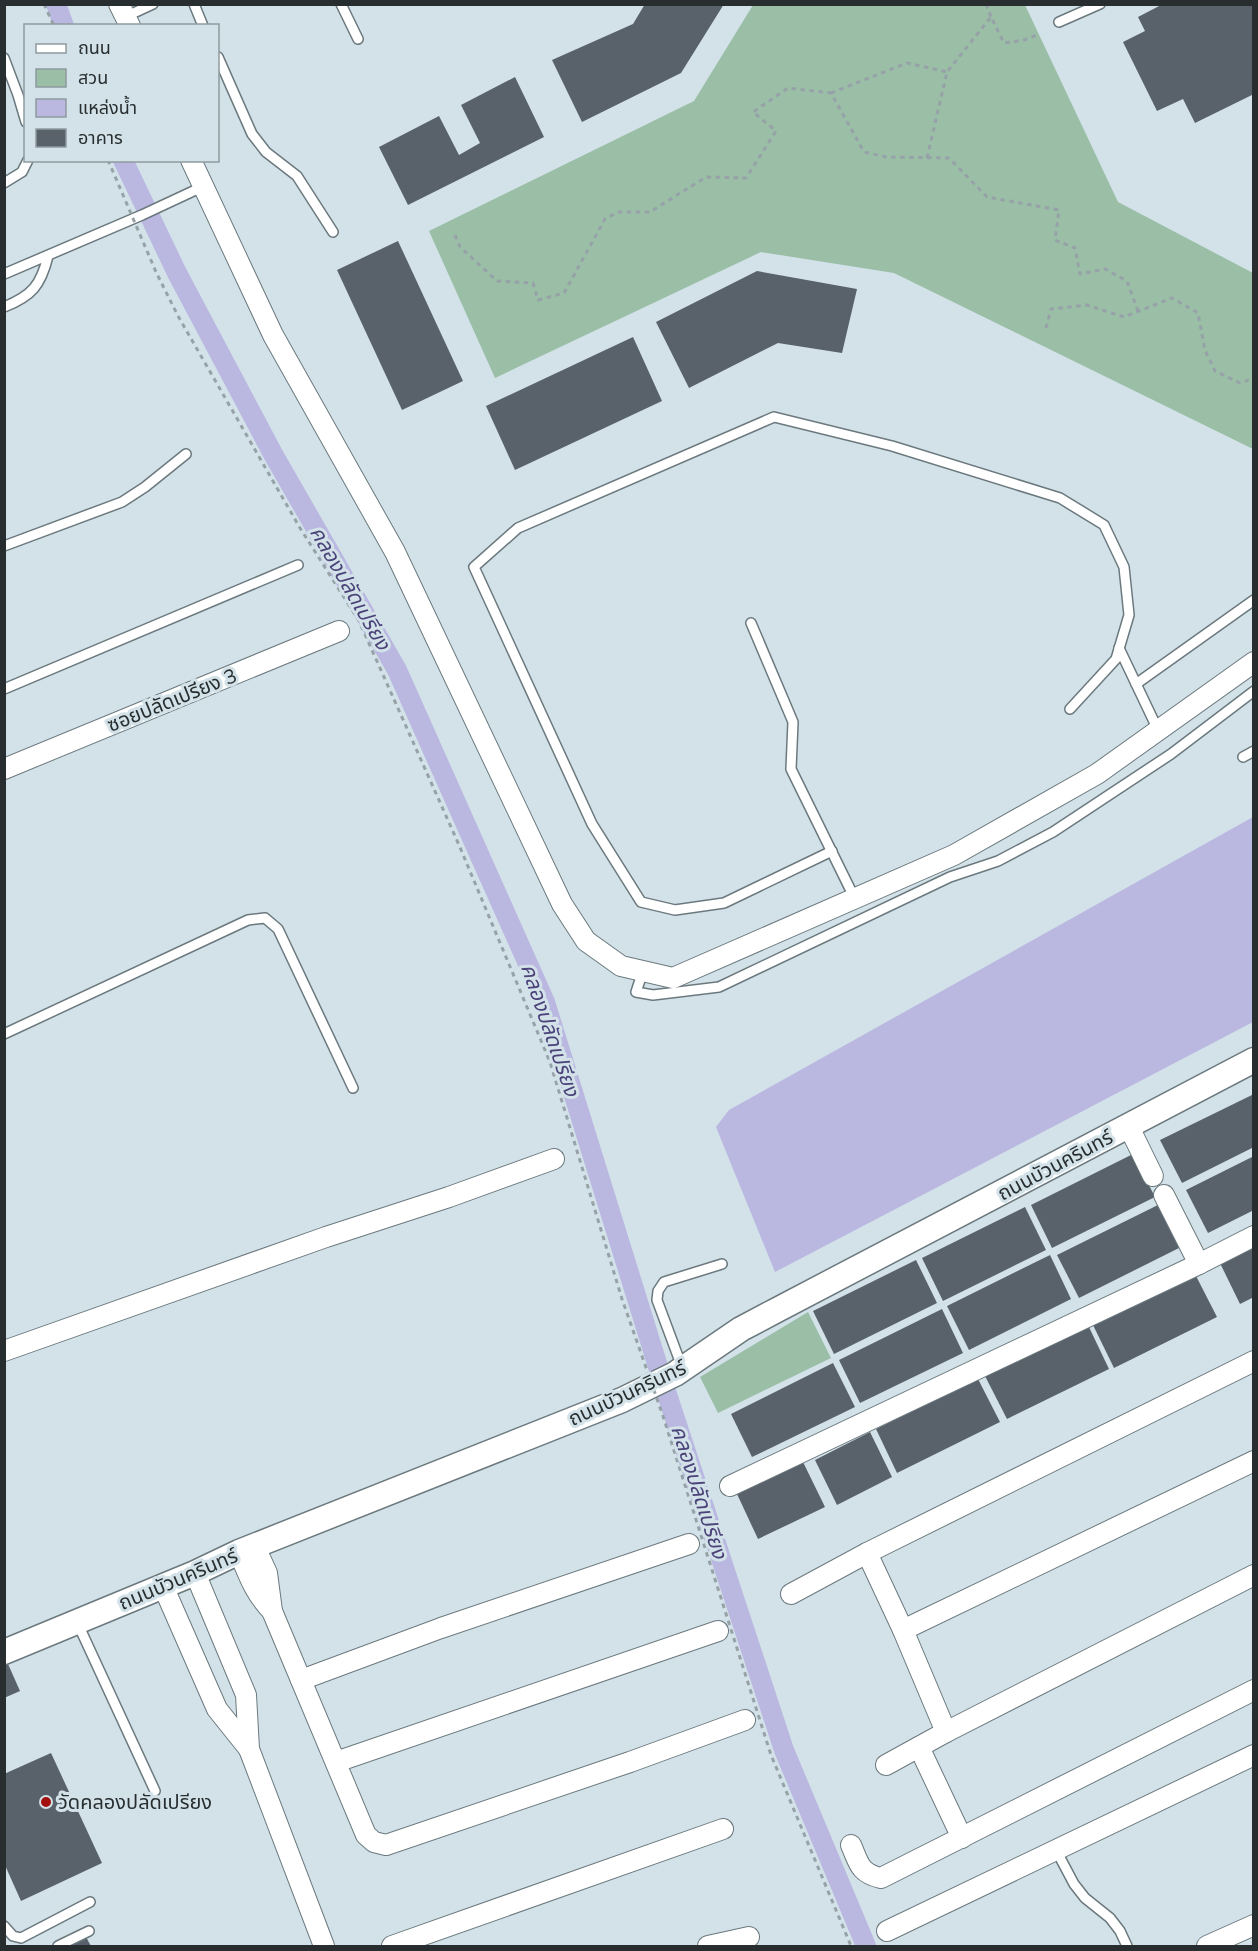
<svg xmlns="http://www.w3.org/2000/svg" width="1258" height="1951" viewBox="0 0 1258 1951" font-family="'Nunito Sans','Noto Sans Thai',sans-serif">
<rect width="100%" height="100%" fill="#d2e2e8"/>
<g fill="#9abea6">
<polygon points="753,5 1025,5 1118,202 1253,273 1253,449 894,273 761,252 495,378 429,231 694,101"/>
<polygon points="808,1312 831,1358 718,1413 700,1377"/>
</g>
<polygon fill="#bab7e1" points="1253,817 1253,1022 775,1272 716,1127 729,1110"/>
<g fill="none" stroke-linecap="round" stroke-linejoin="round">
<g stroke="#bab7e1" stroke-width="20">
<polyline points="56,4 64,26"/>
<polyline points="123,160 177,273 273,454 397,670 545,1002 660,1373 784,1750 866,1946"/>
</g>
</g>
<g fill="#59616b">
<polygon points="645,4 724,4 681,73 582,122 552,60 633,24"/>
<polygon points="1163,4 1254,4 1254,94 1195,123 1183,99 1157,111 1123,42 1145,31 1138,17"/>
<polygon points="515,77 544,137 408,205 379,147 439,116 459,155 480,143 461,105"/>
<polygon points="398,241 463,381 402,410 337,270"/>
<polygon points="757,271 857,289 842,353 778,343 689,388 656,322"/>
<polygon points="633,337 662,401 515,470 486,406"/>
<polygon points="1254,1094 1254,1147 1182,1183 1160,1140"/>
<polygon points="1133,1154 1155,1197 1052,1248 1031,1205"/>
<polygon points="1254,1156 1254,1210 1208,1233 1186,1190"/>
<polygon points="1160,1204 1181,1247 1079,1298 1057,1255"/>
<polygon points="1025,1207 1046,1250 943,1301 922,1258"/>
<polygon points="1254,1243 1254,1297 1240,1304 1219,1261"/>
<polygon points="1050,1255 1071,1299 969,1350 947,1306"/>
<polygon points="916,1260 937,1303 834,1354 813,1311"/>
<polygon points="1195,1274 1217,1317 1114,1368 1093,1325"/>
<polygon points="942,1309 963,1353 860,1403 839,1360"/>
<polygon points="1088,1325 1109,1369 1007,1419 985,1376"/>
<polygon points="833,1363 855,1407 752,1457 731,1414"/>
<polygon points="978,1379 1000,1422 897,1473 876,1429"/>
<polygon points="870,1432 892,1477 837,1505 815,1460"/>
<polygon points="803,1462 825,1507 758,1539 737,1494"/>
<polygon points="4,1655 20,1691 4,1698"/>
<polygon points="51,1753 102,1863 21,1901 4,1863 4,1774"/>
<polygon points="86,1937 91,1946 67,1946"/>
</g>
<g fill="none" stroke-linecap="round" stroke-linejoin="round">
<defs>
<g id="service">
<polyline points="194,4 203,26"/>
<polyline points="341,4 358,39"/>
<polyline points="125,17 153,4"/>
<polyline points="1059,22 1100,4"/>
<polyline points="218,57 252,134 266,152 297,176 333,232"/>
<polyline points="4,58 18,95 26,122"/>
<polyline points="4,183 22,172 28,160"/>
<polyline points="4,274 142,215 202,187"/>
<path d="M4,307C32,296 41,285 48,256"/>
<polyline points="4,546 122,502 145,487 186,454"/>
<polyline points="751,623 793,722 791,769 855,899"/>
<polyline points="1119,648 1158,730"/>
<polyline points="1136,684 1254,600"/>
<polyline points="4,689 298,565"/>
<polyline points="1243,757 1254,751"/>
<polyline points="832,851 724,903 675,910 641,902 592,824 474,567 518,528 774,417 892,446 1060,498 1104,525 1124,567 1129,615 1116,659 1070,709"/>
<polyline points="643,971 636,992 653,995 719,987 950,877 998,861 1053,832 1171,754 1254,691"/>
<polyline points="4,1034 248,920 265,918 278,929 353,1088"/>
<polyline points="682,1367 657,1300 658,1291 664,1282 722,1264"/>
<polyline points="77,1622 155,1791"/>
<polyline points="1056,1850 1074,1884 1085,1898 1110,1918 1120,1931 1127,1946"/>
<polyline points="4,1926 13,1936 21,1938 90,1902"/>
<polyline points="58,1946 89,1931"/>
</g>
<g id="minor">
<polyline points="119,4 130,26"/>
<polyline points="191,160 273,335 395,552 562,904 586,941 621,966 673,978 954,855 1097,774 1254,662"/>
<polyline points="4,769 339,631"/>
<polyline points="1129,1127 1153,1176"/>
<polyline points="1164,1195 1199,1264"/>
<polyline points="4,1351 326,1237 449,1197 554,1159"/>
<polyline points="730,1486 1199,1264 1254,1236"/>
<polyline points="255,1547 267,1573 272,1611 366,1835 374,1842 386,1845 630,1762 745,1720"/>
<path d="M239,1552C249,1576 254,1592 272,1611"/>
<polyline points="867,1553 903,1630 946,1732"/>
<polyline points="195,1573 246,1695 249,1749 324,1946"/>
<polyline points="163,1586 217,1709 249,1749"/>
<polyline points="791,1594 867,1553 1254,1361"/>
<polyline points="903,1630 1254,1461"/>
<polyline points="301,1680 441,1628 689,1544"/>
<polyline points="919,1747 962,1838"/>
<polyline points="336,1762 718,1631"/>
<polyline points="886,1765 946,1732 1254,1575"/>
<path d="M851,1845C859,1863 859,1873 881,1878L1254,1690"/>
<polyline points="887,1931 1254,1755"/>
<polyline points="392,1946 723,1829"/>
<polyline points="708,1946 749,1937"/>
<polyline points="1207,1946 1254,1925"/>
</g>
<polyline id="tertiary" points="4,1652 195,1573 239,1552 622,1400 675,1374 741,1329 777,1310 1254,1060"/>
</defs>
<use href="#service" stroke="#6b797e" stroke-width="12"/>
<use href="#minor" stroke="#6b797e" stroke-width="22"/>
<use href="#tertiary" stroke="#6b797e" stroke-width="27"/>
<g stroke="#96a2a7" stroke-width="3" stroke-dasharray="4.5 4.5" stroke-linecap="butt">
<polyline points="44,4 54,26"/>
<polyline points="986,4 991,17"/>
<polyline points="831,93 907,63 947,72"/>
<polyline points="927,158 947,72 991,17 1004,43 1024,40 1037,35"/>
<polyline points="455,235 460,247 497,281 533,283 538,300 564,293 605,219 618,212 650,212 706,177 746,178 776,131 753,112 788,88 831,93 864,152 886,157 949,158 987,197 1059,210 1055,240 1075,248 1080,274 1105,269 1127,281 1138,311"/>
<polyline points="1046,328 1051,309 1087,305 1124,317 1172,298 1198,313 1205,350 1215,371 1240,383 1254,378"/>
</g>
<use href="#service" stroke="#fff" stroke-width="9"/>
<use href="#minor" stroke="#fff" stroke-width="20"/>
<use href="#tertiary" stroke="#fff" stroke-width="24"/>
<polyline stroke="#96a2a7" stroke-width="3" stroke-dasharray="4.5 4.5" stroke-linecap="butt" points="108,160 156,272 178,316 300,528 359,621 459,845 550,1062 622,1299 663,1416 771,1755 851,1946"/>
</g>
<circle fill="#a40e0c" stroke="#d2e2e8" stroke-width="2" cx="46" cy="1802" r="6"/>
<g text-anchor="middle" stroke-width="6" stroke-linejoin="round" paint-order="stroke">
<g font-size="20" fill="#282e30" stroke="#d2e2e8">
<text transform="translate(172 700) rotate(-22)" y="7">ซอยปลัดเปรียง 3</text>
<text transform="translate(1055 1165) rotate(-28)" y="7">ถนนบัวนครินทร์</text>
<text transform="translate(627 1393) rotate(-25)" y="7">ถนนบัวนครินทร์</text>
<text transform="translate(178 1579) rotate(-23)" y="7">ถนนบัวนครินทร์</text>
</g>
<g font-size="20" fill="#282e30" stroke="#d2e2e8" text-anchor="start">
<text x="58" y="1809">วัดคลองปลัดเปรียง</text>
</g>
<g font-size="21" font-style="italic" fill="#4b4379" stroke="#d2e2e8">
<text transform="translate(350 588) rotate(60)" y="7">คลองปลัดเปรียง</text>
<text transform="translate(550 1030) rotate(71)" y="7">คลองปลัดเปรียง</text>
<text transform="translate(699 1492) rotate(72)" y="7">คลองปลัดเปรียง</text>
</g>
</g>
<rect width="1258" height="1951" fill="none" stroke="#282e30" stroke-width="12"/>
<rect x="24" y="24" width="195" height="138" fill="#d2e2e8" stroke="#8e9a9e" stroke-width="1.5"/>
<rect x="36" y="44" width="30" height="9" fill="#ffffff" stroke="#8e9a9e" stroke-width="1.5"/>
<text x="78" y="54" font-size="18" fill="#282e30">ถนน</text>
<rect x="36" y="69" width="30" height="18" fill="#9abea6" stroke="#8e9a9e" stroke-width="1.5"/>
<text x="78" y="84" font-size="18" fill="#282e30">สวน</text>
<rect x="36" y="99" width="30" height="18" fill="#bab7e1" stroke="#8e9a9e" stroke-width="1.5"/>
<text x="78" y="114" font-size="18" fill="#282e30">แหล่งน้ำ</text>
<rect x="36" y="129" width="30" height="18" fill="#59616b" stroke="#8e9a9e" stroke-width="1.5"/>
<text x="78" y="144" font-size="18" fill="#282e30">อาคาร</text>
</svg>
